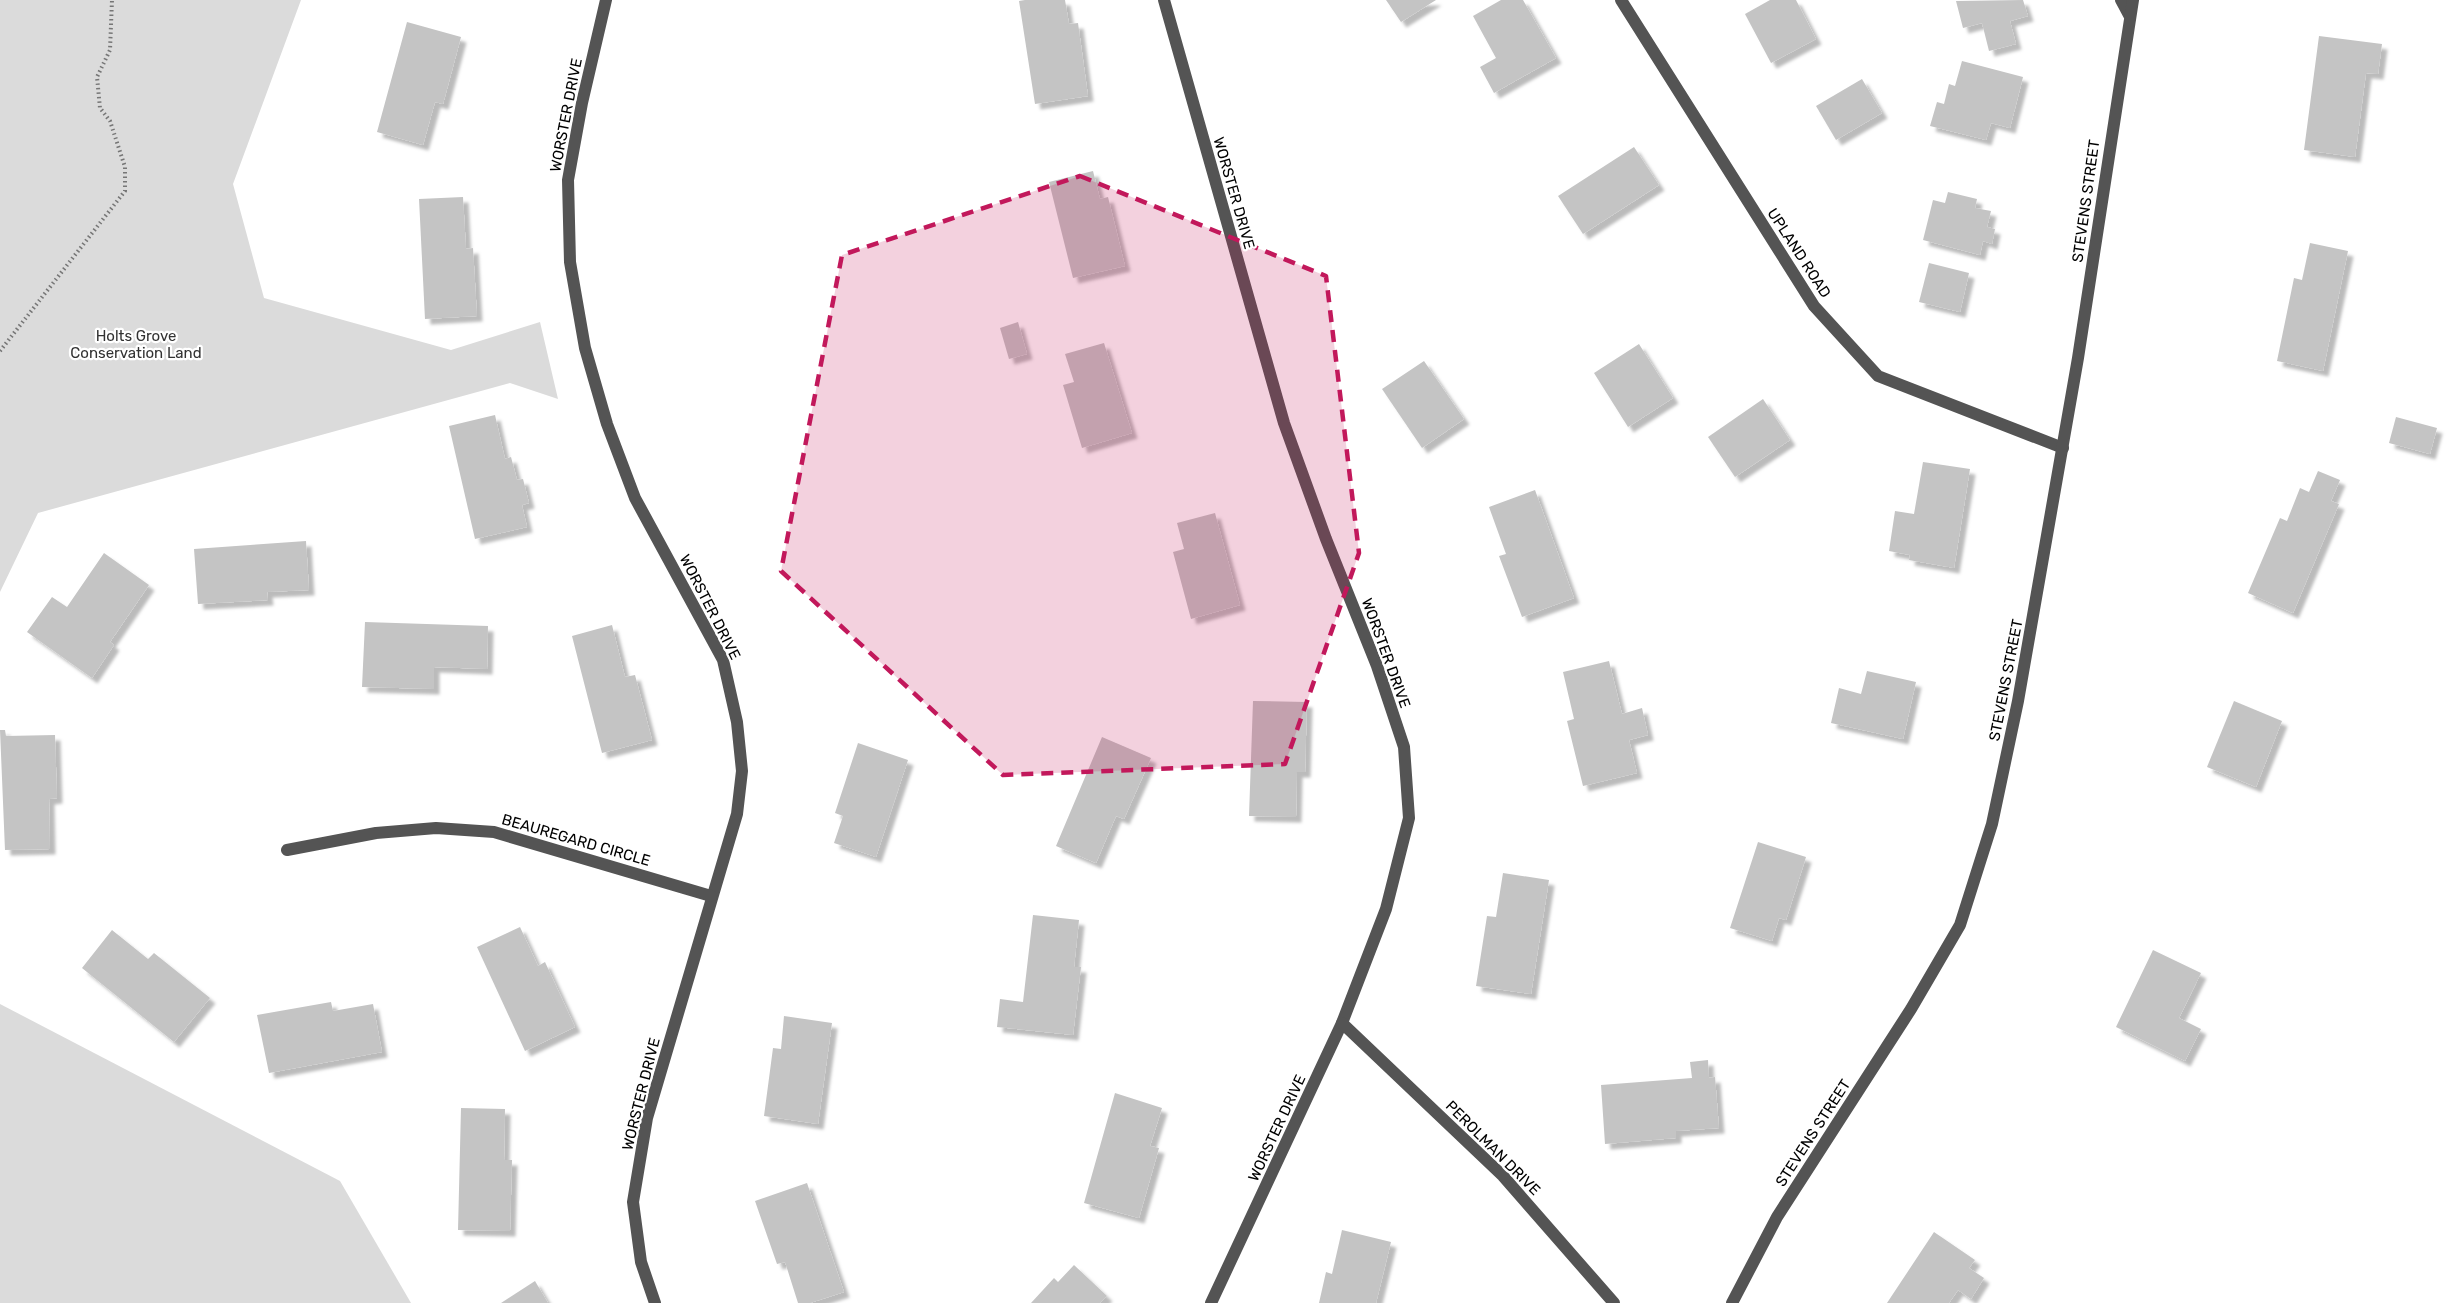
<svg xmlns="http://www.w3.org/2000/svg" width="2459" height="1303" viewBox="0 0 2459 1303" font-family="Rubik,sans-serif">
<defs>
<filter id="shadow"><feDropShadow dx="5.5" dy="5.5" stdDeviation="1.5" flood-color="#0004"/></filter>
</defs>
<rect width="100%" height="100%" fill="#fff"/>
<g fill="#dbdbdb">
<polygon points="0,0 301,0 233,184 264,298 451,350 540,322 558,399 510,383 38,513 0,592"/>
<polygon points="0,1004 340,1181 411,1303 0,1303"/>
</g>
<g fill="#c4c4c4" filter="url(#shadow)">
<polygon points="1025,0 1065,0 1069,24 1078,23 1088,96 1035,104 1019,1"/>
<polygon points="1386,0 1436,0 1401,22"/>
<polygon points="1501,0 1523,0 1556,58 1494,93 1480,67 1496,58 1473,16"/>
<polygon points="1770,0 1796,0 1816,39 1771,63 1745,14"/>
<polygon points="2023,0 2028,16 2010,21 2016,44 1989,51 1982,23 1963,28 1956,1"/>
<polygon points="407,22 461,37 443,104 435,102 423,145 377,132"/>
<polygon points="2319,36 2382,44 2378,74 2366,73 2355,157 2304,150"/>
<polygon points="1962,61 2023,77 2010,128 1991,123 1986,140 1930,126 1937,102 1944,104 1949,84 1955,86"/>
<polygon points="1862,79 1882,113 1836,140 1816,106"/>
<polygon points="1634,147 1659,185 1583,234 1558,196"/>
<polygon points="1093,171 1100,199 1108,197 1125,266 1073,278 1049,182"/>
<polygon points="1948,192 1977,199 1975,208 1991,211 1987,227 1995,229 1992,244 1983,241 1980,255 1923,240 1933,200 1945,203"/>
<polygon points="463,197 466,249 473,248 477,316 425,319 419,199"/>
<polygon points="2310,243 2348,251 2323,371 2277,361 2294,278 2302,280"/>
<polygon points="1929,263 1969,273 1960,312 1919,302"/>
<polygon points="1018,322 1027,354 1009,359 1000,328"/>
<polygon points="1104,343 1132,433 1082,448 1063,385 1074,382 1065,354"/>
<polygon points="1639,344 1673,398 1628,427 1594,373"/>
<polygon points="1424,361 1464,419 1422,448 1382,389"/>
<polygon points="1763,399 1790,440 1735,477 1708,437"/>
<polygon points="495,415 505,459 511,457 517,480 523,479 529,503 522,505 527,527 475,539 449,426"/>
<polygon points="2396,417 2437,428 2430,454 2389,443"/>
<polygon points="1923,462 1970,469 1954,568 1909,560 1910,555 1889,551 1895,511 1914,514"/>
<polygon points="2318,471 2340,480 2331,501 2339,504 2293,613 2248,593 2280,518 2287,521 2300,488 2309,492"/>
<polygon points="1535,490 1574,598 1522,617 1499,556 1506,554 1489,507"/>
<polygon points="1215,513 1240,605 1191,619 1173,552 1184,549 1177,523"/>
<polygon points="306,541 309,590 267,592 268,600 198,604 194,549"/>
<polygon points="104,553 149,585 110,642 114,645 92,678 27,632 52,597 67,607"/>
<polygon points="365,622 488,626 487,669 434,667 434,689 362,687"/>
<polygon points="612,625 625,677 635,675 652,740 602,753 572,636"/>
<polygon points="1609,661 1622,714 1642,708 1648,735 1629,740 1637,773 1583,786 1567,721 1574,719 1563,672"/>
<polygon points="1867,671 1916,682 1903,739 1831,723 1839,688 1861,694"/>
<polygon points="1253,701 1307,702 1305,772 1297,772 1296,817 1249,816"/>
<polygon points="2234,701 2282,721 2256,787 2207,767"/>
<polygon points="0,730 5,730 6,736 55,735 57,798 49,799 50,849 5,850"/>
<polygon points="1102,737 1151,758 1124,819 1116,816 1096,863 1056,846"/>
<polygon points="858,743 908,760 876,857 834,843 843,816 835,813"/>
<polygon points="1758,842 1806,857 1786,920 1779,918 1772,941 1730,928"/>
<polygon points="1503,873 1549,880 1531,994 1476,986 1487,916 1496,917"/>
<polygon points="1033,915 1079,920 1074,967 1081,967 1073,1035 997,1027 1000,999 1023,1002"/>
<polygon points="520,927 538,966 545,962 575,1027 525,1051 477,947"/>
<polygon points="112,930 148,959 154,953 210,998 174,1042 82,968"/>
<polygon points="2153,950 2201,973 2179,1018 2201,1029 2185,1061 2116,1027"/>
<polygon points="331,1002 333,1011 373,1004 382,1052 269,1073 257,1015"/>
<polygon points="784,1016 832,1023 818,1124 764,1116 773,1048 781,1049"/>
<polygon points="1708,1060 1709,1078 1715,1077 1719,1128 1676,1131 1676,1138 1605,1144 1601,1085 1692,1078 1690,1062"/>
<polygon points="1115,1093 1162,1108 1150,1146 1159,1148 1139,1218 1084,1203"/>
<polygon points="461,1108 505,1109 504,1160 512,1160 510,1231 458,1230"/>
<polygon points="807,1183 844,1292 810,1303 798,1303 785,1262 777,1264 755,1201"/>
<polygon points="1342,1230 1391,1242 1376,1303 1319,1303 1326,1272 1332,1274"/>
<polygon points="1934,1232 1975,1260 1969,1268 1984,1278 1971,1299 1958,1290 1949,1303 1887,1303"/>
<polygon points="1074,1265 1107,1296 1100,1303 1031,1303 1054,1278 1058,1282"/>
<polygon points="535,1281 548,1303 501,1303"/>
</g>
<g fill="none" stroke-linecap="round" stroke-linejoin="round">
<polyline stroke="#767676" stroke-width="4" stroke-dasharray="1.5 3" stroke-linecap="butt" points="0,351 125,191 125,167 110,121 100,108 97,77 110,50 112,0"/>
<g stroke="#545454" stroke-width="12">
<polyline points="606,0 582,103 568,180 570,262 585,348 607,424 635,498 723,660 737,722 742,771 737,814 647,1118 633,1202 641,1262 655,1303"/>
<polyline points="1164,0 1284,423 1326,539 1377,666 1404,747 1409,818 1386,909 1342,1023 1211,1303"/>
<polyline points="1621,0 1814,306 1878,376 2063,448"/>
<polyline points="2121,0 2129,15"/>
<polyline points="287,850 376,833 436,828 494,832 711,896"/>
<polyline points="1342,1023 1503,1176 1614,1303"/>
</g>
<polyline stroke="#545454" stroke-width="12" points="1732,1303 1777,1217 1911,1009 1960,925 1992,824 2018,701 2078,358 2133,0"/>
</g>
<path fill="#c2185b" fill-opacity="0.2" stroke="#c2185b" stroke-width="4.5" stroke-dasharray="12 8" stroke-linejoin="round" d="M1080,176L1326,276L1359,553L1285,764L1003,775L781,571L842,255Z"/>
<g text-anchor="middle" stroke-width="4.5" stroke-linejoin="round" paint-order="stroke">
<g font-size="15" fill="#000" stroke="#fff">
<text transform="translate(566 115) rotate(-79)" y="5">WORSTER DRIVE</text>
<text transform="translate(1234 193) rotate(74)" y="5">WORSTER DRIVE</text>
<text transform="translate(2086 201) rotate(-82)" y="5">STEVENS STREET</text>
<text transform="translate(1799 253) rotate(57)" y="5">UPLAND ROAD</text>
<text transform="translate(710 607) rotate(63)" y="5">WORSTER DRIVE</text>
<text transform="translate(1386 653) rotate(70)" y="5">WORSTER DRIVE</text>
<text transform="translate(2006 680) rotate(-79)" y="5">STEVENS STREET</text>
<text transform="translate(576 840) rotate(16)" y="5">BEAUREGARD CIRCLE</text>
<text transform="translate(641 1094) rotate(-76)" y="5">WORSTER DRIVE</text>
<text transform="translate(1277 1128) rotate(-65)" y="5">WORSTER DRIVE</text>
<text transform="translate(1813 1133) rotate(-57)" y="5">STEVENS STREET</text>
<text transform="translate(1493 1148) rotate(45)" y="5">PEROLMAN DRIVE</text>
</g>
<g font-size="15" fill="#323232" stroke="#fff">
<text x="136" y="341">Holts Grove<tspan x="136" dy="17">Conservation Land</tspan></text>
</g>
</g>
</svg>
